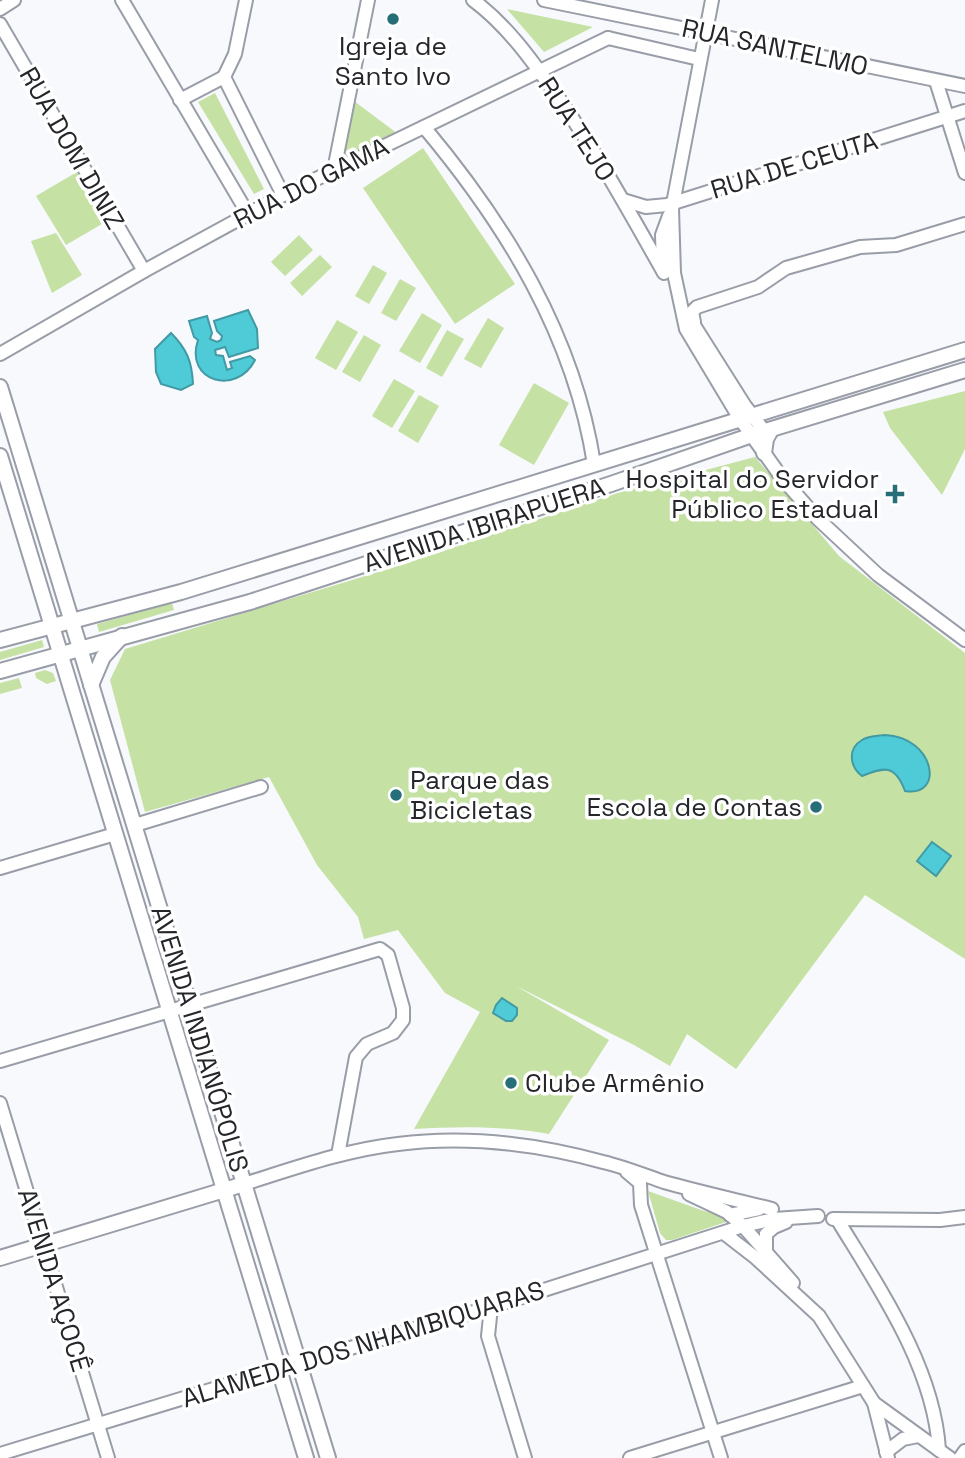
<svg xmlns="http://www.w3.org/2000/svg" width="965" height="1458" viewBox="0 0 965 1458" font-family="'Space Grotesk',sans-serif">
<rect width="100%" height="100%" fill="#f7f9fd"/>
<g fill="#c5e1a3">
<polygon points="507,9 593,27 544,52"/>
<polygon points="215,93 264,189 254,194 198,102"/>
<polygon points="354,101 398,134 341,161"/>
<polygon points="423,148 515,284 455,324 363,188"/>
<polygon points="77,172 107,221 66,245 36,196"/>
<polygon points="56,233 82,275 52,293 31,241"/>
<polygon points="299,235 313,250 285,276 271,262"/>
<polygon points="320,255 332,267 302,296 290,283"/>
<polygon points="373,265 387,273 369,304 355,296"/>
<polygon points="400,279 416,288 396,321 381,313"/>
<polygon points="422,313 442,325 420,363 399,351"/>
<polygon points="488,318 504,328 481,368 464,359"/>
<polygon points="337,320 358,332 336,370 315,358"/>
<polygon points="447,330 464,339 442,377 426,368"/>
<polygon points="364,335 381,345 360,382 342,372"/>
<polygon points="394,379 415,391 392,428 372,416"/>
<polygon points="534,383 569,403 534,465 499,445"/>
<polygon points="965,391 965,449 942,495 890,428 883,412"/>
<polygon points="419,395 439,406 418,443 398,431"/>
<path d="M755,457L839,556L965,653V959L865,895L736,1069L687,1034L670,1066L634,1045L516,986L609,1040L549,1134C504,1126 460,1126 414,1129L480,1012L445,993L398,930L364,939L358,917L317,865L269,777L145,812L110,680L125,649L395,567L618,493Z"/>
<polygon points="172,603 174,610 99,632 97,624"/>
<polygon points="42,640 44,647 0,660 0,652"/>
<polygon points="45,670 53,673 56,681 47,684 36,678 35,673"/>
<polygon points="19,678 22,688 0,694 0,683"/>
<polygon points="648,1191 704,1211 725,1216 729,1221 672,1240 666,1240 660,1233"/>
</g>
<g fill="#4fcbd8" stroke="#429aa4" stroke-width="2">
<path d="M248,310L257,329L258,348L229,357L225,347L215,350L216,355L223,356L227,370L232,368L230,362L250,356L255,360C237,396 184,382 198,340L194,337L189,321L207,316L212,333L210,339L217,342L221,340L222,336L217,331L214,321Z"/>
<path d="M171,333C187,349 192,362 193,384L181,390L161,384L156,372L155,349Z"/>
<path d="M885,735C935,737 945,798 905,791C895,764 884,767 862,776C850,767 847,749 862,740C868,736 878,736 885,735Z"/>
<polygon points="932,842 951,856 936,876 917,861"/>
<polygon points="502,998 517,1008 517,1015 512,1021 506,1021 493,1013 496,1005"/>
</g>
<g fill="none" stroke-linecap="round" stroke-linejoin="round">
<defs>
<g id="minor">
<polyline points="122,0 248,214"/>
<path d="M473,0C508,26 533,62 558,97C597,153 630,213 664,273"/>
<polyline points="544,0 965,86"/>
<polyline points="712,0 672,209 674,273 686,329 740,419 782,478 818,519 878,575 965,640"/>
<polyline points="0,9 14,0"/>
<polyline points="0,24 144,271"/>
<polyline points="608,38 699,59"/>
<polyline points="224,77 235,54 246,0"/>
<polyline points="936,81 965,173"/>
<polyline points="180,100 224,77 283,195"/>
<path d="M424,127C506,225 574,335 594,464"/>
<polyline points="334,170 368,0"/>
<polyline points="623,200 646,207 667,205 965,111"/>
<polyline points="663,266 662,235 669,216"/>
<polyline points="690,319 745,406 765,432"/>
<polyline points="694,322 692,312 697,307 758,287 786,268 860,247 896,245 965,224"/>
<polyline points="0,354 144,271 283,195 608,38"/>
<polyline points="135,825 261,787"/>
<polyline points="0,868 115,834"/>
<polyline points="0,1061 380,949 388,955 403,1008 403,1020 393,1033 367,1044 356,1057 338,1155"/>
<polyline points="0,1103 108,1458"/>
<polyline points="627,1172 640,1183 641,1205 721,1458"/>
<path d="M244,1184C295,1168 345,1150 398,1144C467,1135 537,1144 603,1162C624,1167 644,1175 664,1182C700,1192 736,1200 772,1209"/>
<polyline points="689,1194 727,1212 743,1226 793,1283"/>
<polyline points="730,1215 759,1209"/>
<polyline points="833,1219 940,1220 965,1217"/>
<path d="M837,1219C879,1288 934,1367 939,1450"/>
<polyline points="725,1234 756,1258 819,1316 874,1403 888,1458"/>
<polyline points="766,1252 766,1234 774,1227 786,1222"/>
<polyline points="491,1307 488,1336 525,1458"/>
<polyline points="874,1403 950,1458"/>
<polyline points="886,1452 903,1439 918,1436"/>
<polyline points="0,1454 299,1363 491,1307 743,1226 774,1219 818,1216"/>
<polyline points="630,1458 863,1386"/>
<polyline points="960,1458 965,1451"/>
</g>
<g id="major">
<polyline points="0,387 328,1458"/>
<polyline points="764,453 766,439 771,430"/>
<polyline points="0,456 306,1458"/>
<polyline points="0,640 181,592 965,350"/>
<polyline points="0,671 250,602 611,484 752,435 965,370"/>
<polyline points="91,685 103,657 122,636"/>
<polyline points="0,1258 244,1184"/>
</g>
</defs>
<use href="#minor" stroke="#989da7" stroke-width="16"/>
<use href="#major" stroke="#989da7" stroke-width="18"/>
<use href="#minor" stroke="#fff" stroke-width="12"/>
<use href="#major" stroke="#fff" stroke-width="14"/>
</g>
<g fill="#266f78" stroke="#fff" stroke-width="2.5">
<circle cx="393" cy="19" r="7"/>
<path d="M891.5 483.5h7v7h7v7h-7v7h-7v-7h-7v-7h7z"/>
<circle cx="396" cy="795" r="7"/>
<circle cx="816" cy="807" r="7"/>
<circle cx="511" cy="1083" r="7"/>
</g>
<g text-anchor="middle" stroke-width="7" stroke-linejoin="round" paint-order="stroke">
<g font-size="26" fill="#24262a" stroke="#fff" text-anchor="end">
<text x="393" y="55" text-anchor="middle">Igreja de<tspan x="393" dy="30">Santo Ivo</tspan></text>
<text x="879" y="488">Hospital do Servidor<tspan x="879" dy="30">Público Estadual</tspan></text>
<text x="410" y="789" text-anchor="start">Parque das<tspan x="410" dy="30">Bicicletas</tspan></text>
<text x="802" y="816">Escola de Contas</text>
<text x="525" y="1092" text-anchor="start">Clube Armênio</text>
</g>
<g font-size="26" fill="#24262a" stroke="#fff">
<text transform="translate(775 47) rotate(12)" y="9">RUA SANTELMO</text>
<text transform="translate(577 129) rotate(57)" y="9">RUA TEJO</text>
<text transform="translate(72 148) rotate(60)" y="9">RUA DOM DINIZ</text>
<text transform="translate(794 165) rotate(-17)" y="9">RUA DE CEUTA</text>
<text transform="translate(311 183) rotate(-27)" y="9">RUA DO GAMA</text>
<text transform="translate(484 525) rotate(-18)" y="9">AVENIDA IBIRAPUERA</text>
<text transform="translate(200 1039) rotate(73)" y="9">AVENIDA INDIANÓPOLIS</text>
<text transform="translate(54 1280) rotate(73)" y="9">AVENIDA AÇOCÊ</text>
<text transform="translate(363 1344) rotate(-17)" y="9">ALAMEDA DOS NHAMBIQUARAS</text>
</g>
</g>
</svg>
